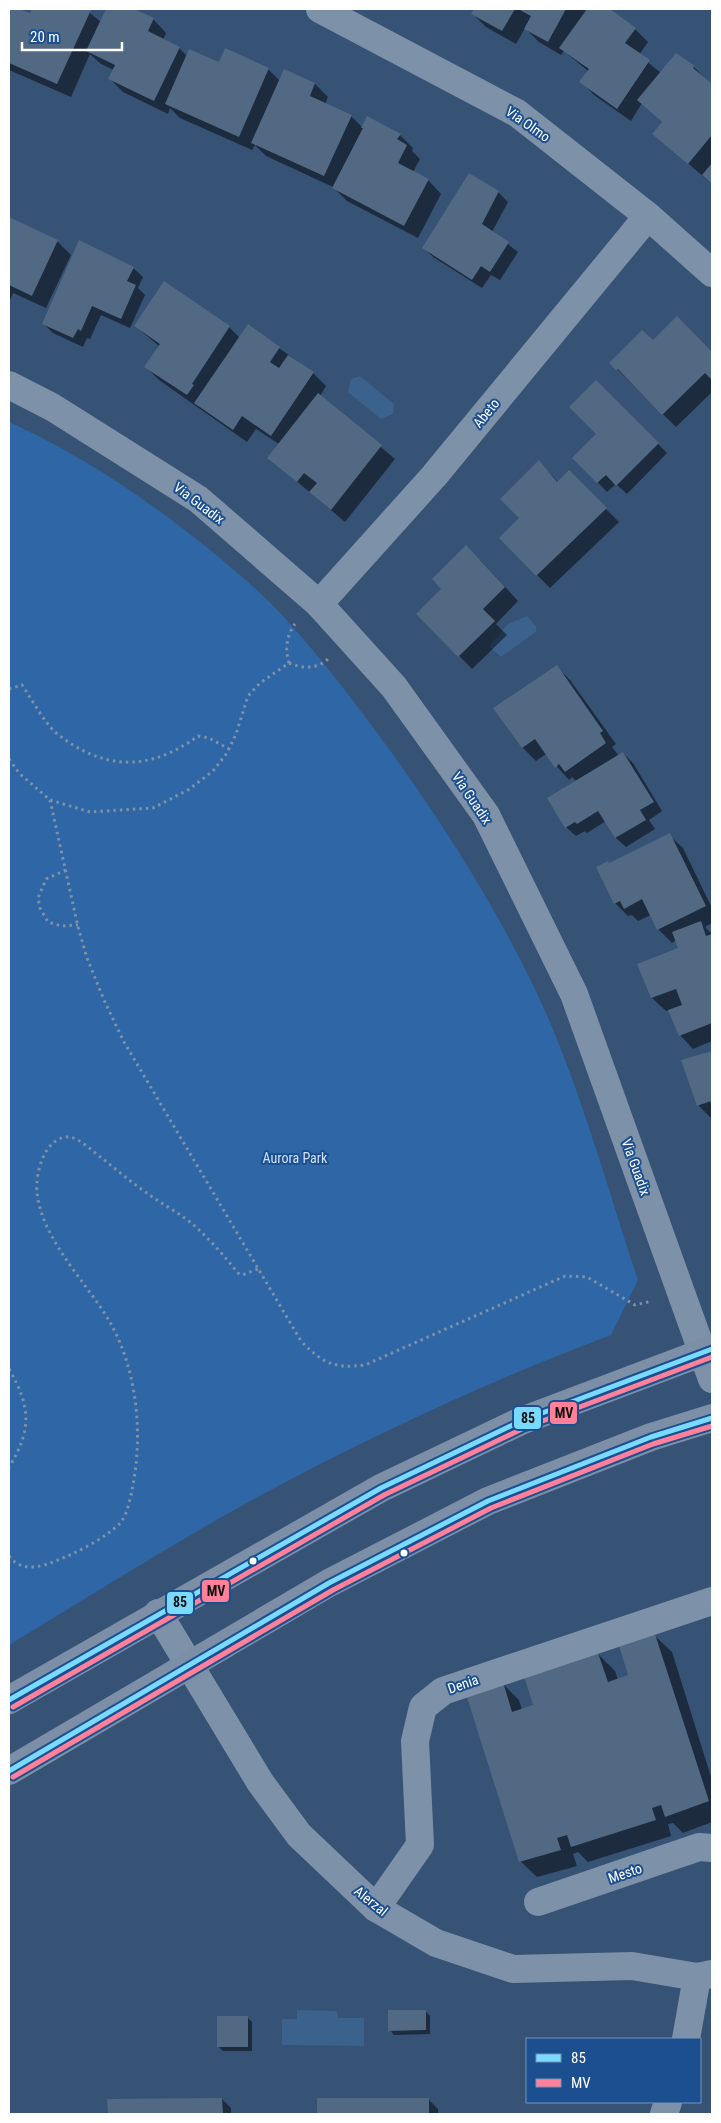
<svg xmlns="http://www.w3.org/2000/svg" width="721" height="2123" viewBox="0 0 721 2123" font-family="'Roboto Condensed',sans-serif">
<rect width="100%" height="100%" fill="#365274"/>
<path fill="#2f66a5" d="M9,422C86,457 156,505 221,559C242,577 264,595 282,615C321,657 355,703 389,749C444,825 494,904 535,989C578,1079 606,1184 638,1280L611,1335C484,1383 362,1440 243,1505C164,1549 87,1598 9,1645Z"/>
<g fill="#3b618d">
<polygon points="360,376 394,404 393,414 381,419 348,392 351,379"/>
<polygon points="527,616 536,626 536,632 501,657 489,646 508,624"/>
<polygon points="297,2010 337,2011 338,2018 364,2018 364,2046 282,2045 282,2019 297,2019"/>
</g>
<g fill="#0007">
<polygon points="9,9 16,9 31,15 34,9 85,9 101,22 106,9 131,9 153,19 166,33 163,40 179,48 187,56 219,64 268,69 280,81 315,84 328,97 325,104 351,116 363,128 400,135 413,148 412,151 420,159 413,172 428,180 441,194 418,238 347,201 333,187 266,156 255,145 252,150 180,118 170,108 168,114 123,92 110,79 114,70 101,64 90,54 71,97 9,70"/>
<polygon points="476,9 586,9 585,14 589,9 607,9 635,29 648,42 639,55 661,73 694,67 712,86 712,184 654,134 663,123 642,103 631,121 594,95 581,81 588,71 564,51 561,55 539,42 525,28 516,44 486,27 473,14"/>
<polygon points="470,174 498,192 508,202 492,232 518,252 500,280 491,275 482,288 433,257 424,248"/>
<polygon points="9,218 58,242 71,255 46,308 13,293 9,303"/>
<polygon points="133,268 143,277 138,288 145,295 130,328 101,315 90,339 87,338 83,347 53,333 44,324"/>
<polygon points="677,318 712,354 712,392 676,427 611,363 653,342"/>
<polygon points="135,326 229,327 240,338 279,348 313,373 326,386 320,396 395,459 345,522 269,458 279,444 256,429 247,442 159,380 146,367 159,346"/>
<polygon points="596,382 667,453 627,494 616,484 607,492 574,458 598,434"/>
<polygon points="539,462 558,482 569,472 619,522 550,588 500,538 520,518"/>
<polygon points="480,560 518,601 496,624 507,635 472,669 418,614"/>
<polygon points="557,667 570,680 616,744 612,747 619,756 623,753 633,763 662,811 649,820 655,829 626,847 616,838 606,821 587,833 585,831 576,836 566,827 577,782 572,777 569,780 546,754 536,761 523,748"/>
<polygon points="669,835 683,848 712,908 712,923 705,927 712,934 712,1041 693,1049 680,1035 669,1010 666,1011 652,998 639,965 680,949 676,940 672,943 658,929 651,915 638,921 632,915 628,916 615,903 609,865"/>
<polygon points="712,1053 712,1098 703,1102 703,1104 712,1101 711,1118 698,1105 693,1060"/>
<polygon points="655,1636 672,1652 712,1780 712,1822 683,1833 673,1823 668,1824 671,1836 588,1862 578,1852 573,1854 577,1866 537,1877 520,1861 502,1683 519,1700 522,1710 535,1706 598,1654 615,1671 618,1680 630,1676"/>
<polygon points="425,2011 430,2016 430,2034 394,2035 390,2030"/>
<polygon points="248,2018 252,2022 252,2051 223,2051 218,2046"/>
<polygon points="222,2099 231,2108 231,2114 109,2114 109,2100"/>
<polygon points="318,2100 429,2100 438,2109 438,2114 318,2114"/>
</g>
<g fill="#526984">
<polygon points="9,9 19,9 30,13 32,9 91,10 57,84 9,63"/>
<polygon points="106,9 134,9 154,18 148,31 180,47 154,101 108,79 115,65 86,51"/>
<polygon points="474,9 515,9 502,31 471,14"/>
<polygon points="518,9 566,9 548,42 524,29 531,16"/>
<polygon points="587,9 610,9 636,28 625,43 650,60 617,109 579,82 589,69 559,48"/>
<polygon points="225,48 269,68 239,137 165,104 189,49 219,62"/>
<polygon points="676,53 695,66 693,68 712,84 712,135 688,164 652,134 662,122 637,100"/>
<polygon points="284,69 315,83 310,96 352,115 324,176 251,143"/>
<polygon points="367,116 401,134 397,139 407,145 398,163 429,179 404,226 332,188 363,128 361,128"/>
<polygon points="712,163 712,184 702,175"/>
<polygon points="469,173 499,191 482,224 509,242 490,272 481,266 472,280 422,248"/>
<polygon points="9,217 58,240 32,296 9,285"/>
<polygon points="79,240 134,267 127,281 136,285 121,319 92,306 81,331 78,329 73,338 42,324"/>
<polygon points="164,281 230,326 192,384 194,385 187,395 144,367 160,344 134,326"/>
<polygon points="677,316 712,352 712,380 705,373 662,415 618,369 616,370 609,363 642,330 653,340"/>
<polygon points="248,324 280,347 270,362 279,368 288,355 314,372 271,436 242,416 233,430 194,403"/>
<polygon points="596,380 659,443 616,486 606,475 597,483 572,458 596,434 569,407"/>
<polygon points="318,393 382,445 331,510 309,492 317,483 304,473 297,482 267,458"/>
<polygon points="539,460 557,482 569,470 607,508 536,576 499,538 519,518 500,499"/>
<polygon points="466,545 505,587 483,609 495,621 458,657 416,614 441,589 432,579"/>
<polygon points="557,665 603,731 600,733 606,743 565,772 559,764 555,768 535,739 522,748 493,708"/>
<polygon points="623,752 654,802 640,810 646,820 615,838 598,811 577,824 575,822 565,828 547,798"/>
<polygon points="670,833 706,906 657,930 642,899 624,909 620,901 614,904 596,867 608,861 609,863"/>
<polygon points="701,921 706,936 712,934 712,1023 679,1036 668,1010 682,1005 676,989 651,998 637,964 678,948 672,932"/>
<polygon points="712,1051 712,1106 710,1101 697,1106 681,1060"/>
<polygon points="655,1634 709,1801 665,1817 661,1805 652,1808 656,1820 571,1847 567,1835 557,1838 561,1850 519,1862 466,1694 503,1682 512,1712 533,1705 524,1676 598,1653 608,1682 628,1675 619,1646"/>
<polygon points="388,2010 426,2010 426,2030 388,2031"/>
<rect x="217" y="2016" width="31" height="31"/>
<polygon points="222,2098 223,2114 108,2114 107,2099"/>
<rect x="317" y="2098" width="112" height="16"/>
</g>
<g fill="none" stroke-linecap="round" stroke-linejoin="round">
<g stroke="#7d92a8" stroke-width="3" stroke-dasharray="2.5 4" stroke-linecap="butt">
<path d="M289,663C303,669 317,669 328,659"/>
<path d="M9,689L22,685C31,698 44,722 55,732C103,771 149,772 198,736L209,738L229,749"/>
<path d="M9,759L19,773L50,800L90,812L153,808L188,790L213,771L227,753L236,734L248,696L260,683L289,663C285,650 286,636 295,624"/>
<path d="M50,800L78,927L87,958L104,1000L124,1042L301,1341C322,1363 334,1369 365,1365L565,1276L587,1277L635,1305L652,1301"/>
<polyline points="66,870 46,879 38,898 40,908 48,922 61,926 78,925"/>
<path d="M9,1369C31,1407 32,1430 9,1467"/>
<path d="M9,1556C22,1573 41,1567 58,1560C76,1553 108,1537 121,1522C127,1514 130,1500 132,1490C143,1438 138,1374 112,1326C90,1285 42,1242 37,1192C35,1173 45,1136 69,1137C80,1138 93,1152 102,1158C119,1172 136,1186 154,1198C169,1208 186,1217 199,1230C213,1243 226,1258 238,1273L242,1275L258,1269"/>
</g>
<g stroke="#7d92a8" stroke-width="28">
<polyline points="320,9 517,113 648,216 712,273"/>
<polyline points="9,385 52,407 198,499 319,604 394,687 486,815 574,994 712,1379"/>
<polyline points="319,604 434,476 648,216"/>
<polyline points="158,1613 260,1782 299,1835 376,1908 436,1943 513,1969 632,1966 697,1977 712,1974"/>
<polyline points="538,1902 699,1847 712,1848"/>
<polyline points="376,1908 420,1845 415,1741 423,1707 443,1691 712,1601"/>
<polyline points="686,2039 697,1977"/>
<polyline points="664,2114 668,2102"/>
</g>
<g stroke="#7d8ea7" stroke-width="28">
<polyline points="9,1700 381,1488 521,1421 712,1349"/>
<polyline points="9,1771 329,1583 488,1501 651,1437 712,1418"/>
</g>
<defs>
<g id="bus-1">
<polyline points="9,1700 381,1488 521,1421 712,1349"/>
<polyline points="9,1771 329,1583 488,1501 651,1437 712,1418"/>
</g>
<g id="bus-2">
<polyline points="13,1707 384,1495 524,1428 712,1357"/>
<polyline points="13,1777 333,1590 491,1508 653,1444 712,1426"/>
</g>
</defs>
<use href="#bus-1" stroke="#1b4f8f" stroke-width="9"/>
<use href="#bus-2" stroke="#1b4f8f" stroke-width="9"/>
<use href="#bus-1" stroke="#7adafe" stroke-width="5"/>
<use href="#bus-2" stroke="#ff8098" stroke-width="5"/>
</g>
<g fill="#fff" stroke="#1b4f8f" stroke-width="2">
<circle cx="404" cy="1553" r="4.5"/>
<circle cx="253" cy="1561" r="4.5"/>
</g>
<g text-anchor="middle" stroke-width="4" stroke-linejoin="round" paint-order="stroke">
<g font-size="14" fill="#fff" stroke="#1b4f8f">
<text transform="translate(528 124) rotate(35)" y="5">Via Olmo</text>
<text transform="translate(486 413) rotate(-51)" y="5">Abeto</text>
<text transform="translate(199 503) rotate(37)" y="5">Via Guadix</text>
<text transform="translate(472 798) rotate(56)" y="5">Via Guadix</text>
<text transform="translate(636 1167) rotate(70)" y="5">Via Guadix</text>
<text transform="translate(463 1684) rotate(-19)" y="5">Denia</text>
<text transform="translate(625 1873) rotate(-19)" y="5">Mesto</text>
<text transform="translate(371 1901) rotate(39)" y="5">Alerzal</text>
</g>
<g font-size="14" fill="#cfe3fa" stroke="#1b4f8f">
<text x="295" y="1163">Aurora Park</text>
</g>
</g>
<g stroke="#1b4f8f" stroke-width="2">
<rect x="549" y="1401" width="29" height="24" rx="5" fill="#ff8098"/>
<rect x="513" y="1406" width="29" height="24" rx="5" fill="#7adafe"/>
<rect x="201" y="1579" width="29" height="24" rx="5" fill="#ff8098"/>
<rect x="166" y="1591" width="28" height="24" rx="5" fill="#7adafe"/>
</g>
<g font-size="14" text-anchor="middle" font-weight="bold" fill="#111">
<text x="564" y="1418">MV</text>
<text x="528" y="1423">85</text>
<text x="216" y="1596">MV</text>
<text x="180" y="1607">85</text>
</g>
<rect width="721" height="2123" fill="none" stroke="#ffffff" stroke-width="20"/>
<rect x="526" y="2038" width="175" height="65" fill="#1b4f8f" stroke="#7695bc"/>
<rect x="536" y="2054" width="25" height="8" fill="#7adafe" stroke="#7695bc"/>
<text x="571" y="2063" font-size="15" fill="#ffffff">85</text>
<rect x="536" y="2079" width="25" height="8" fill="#ff8098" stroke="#7695bc"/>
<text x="571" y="2088" font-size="15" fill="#ffffff">MV</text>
<path d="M22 42v8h100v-8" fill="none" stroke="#ffffff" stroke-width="2.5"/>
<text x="30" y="42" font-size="15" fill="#ffffff" stroke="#1b4f8f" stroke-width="4" paint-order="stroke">20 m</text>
</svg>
